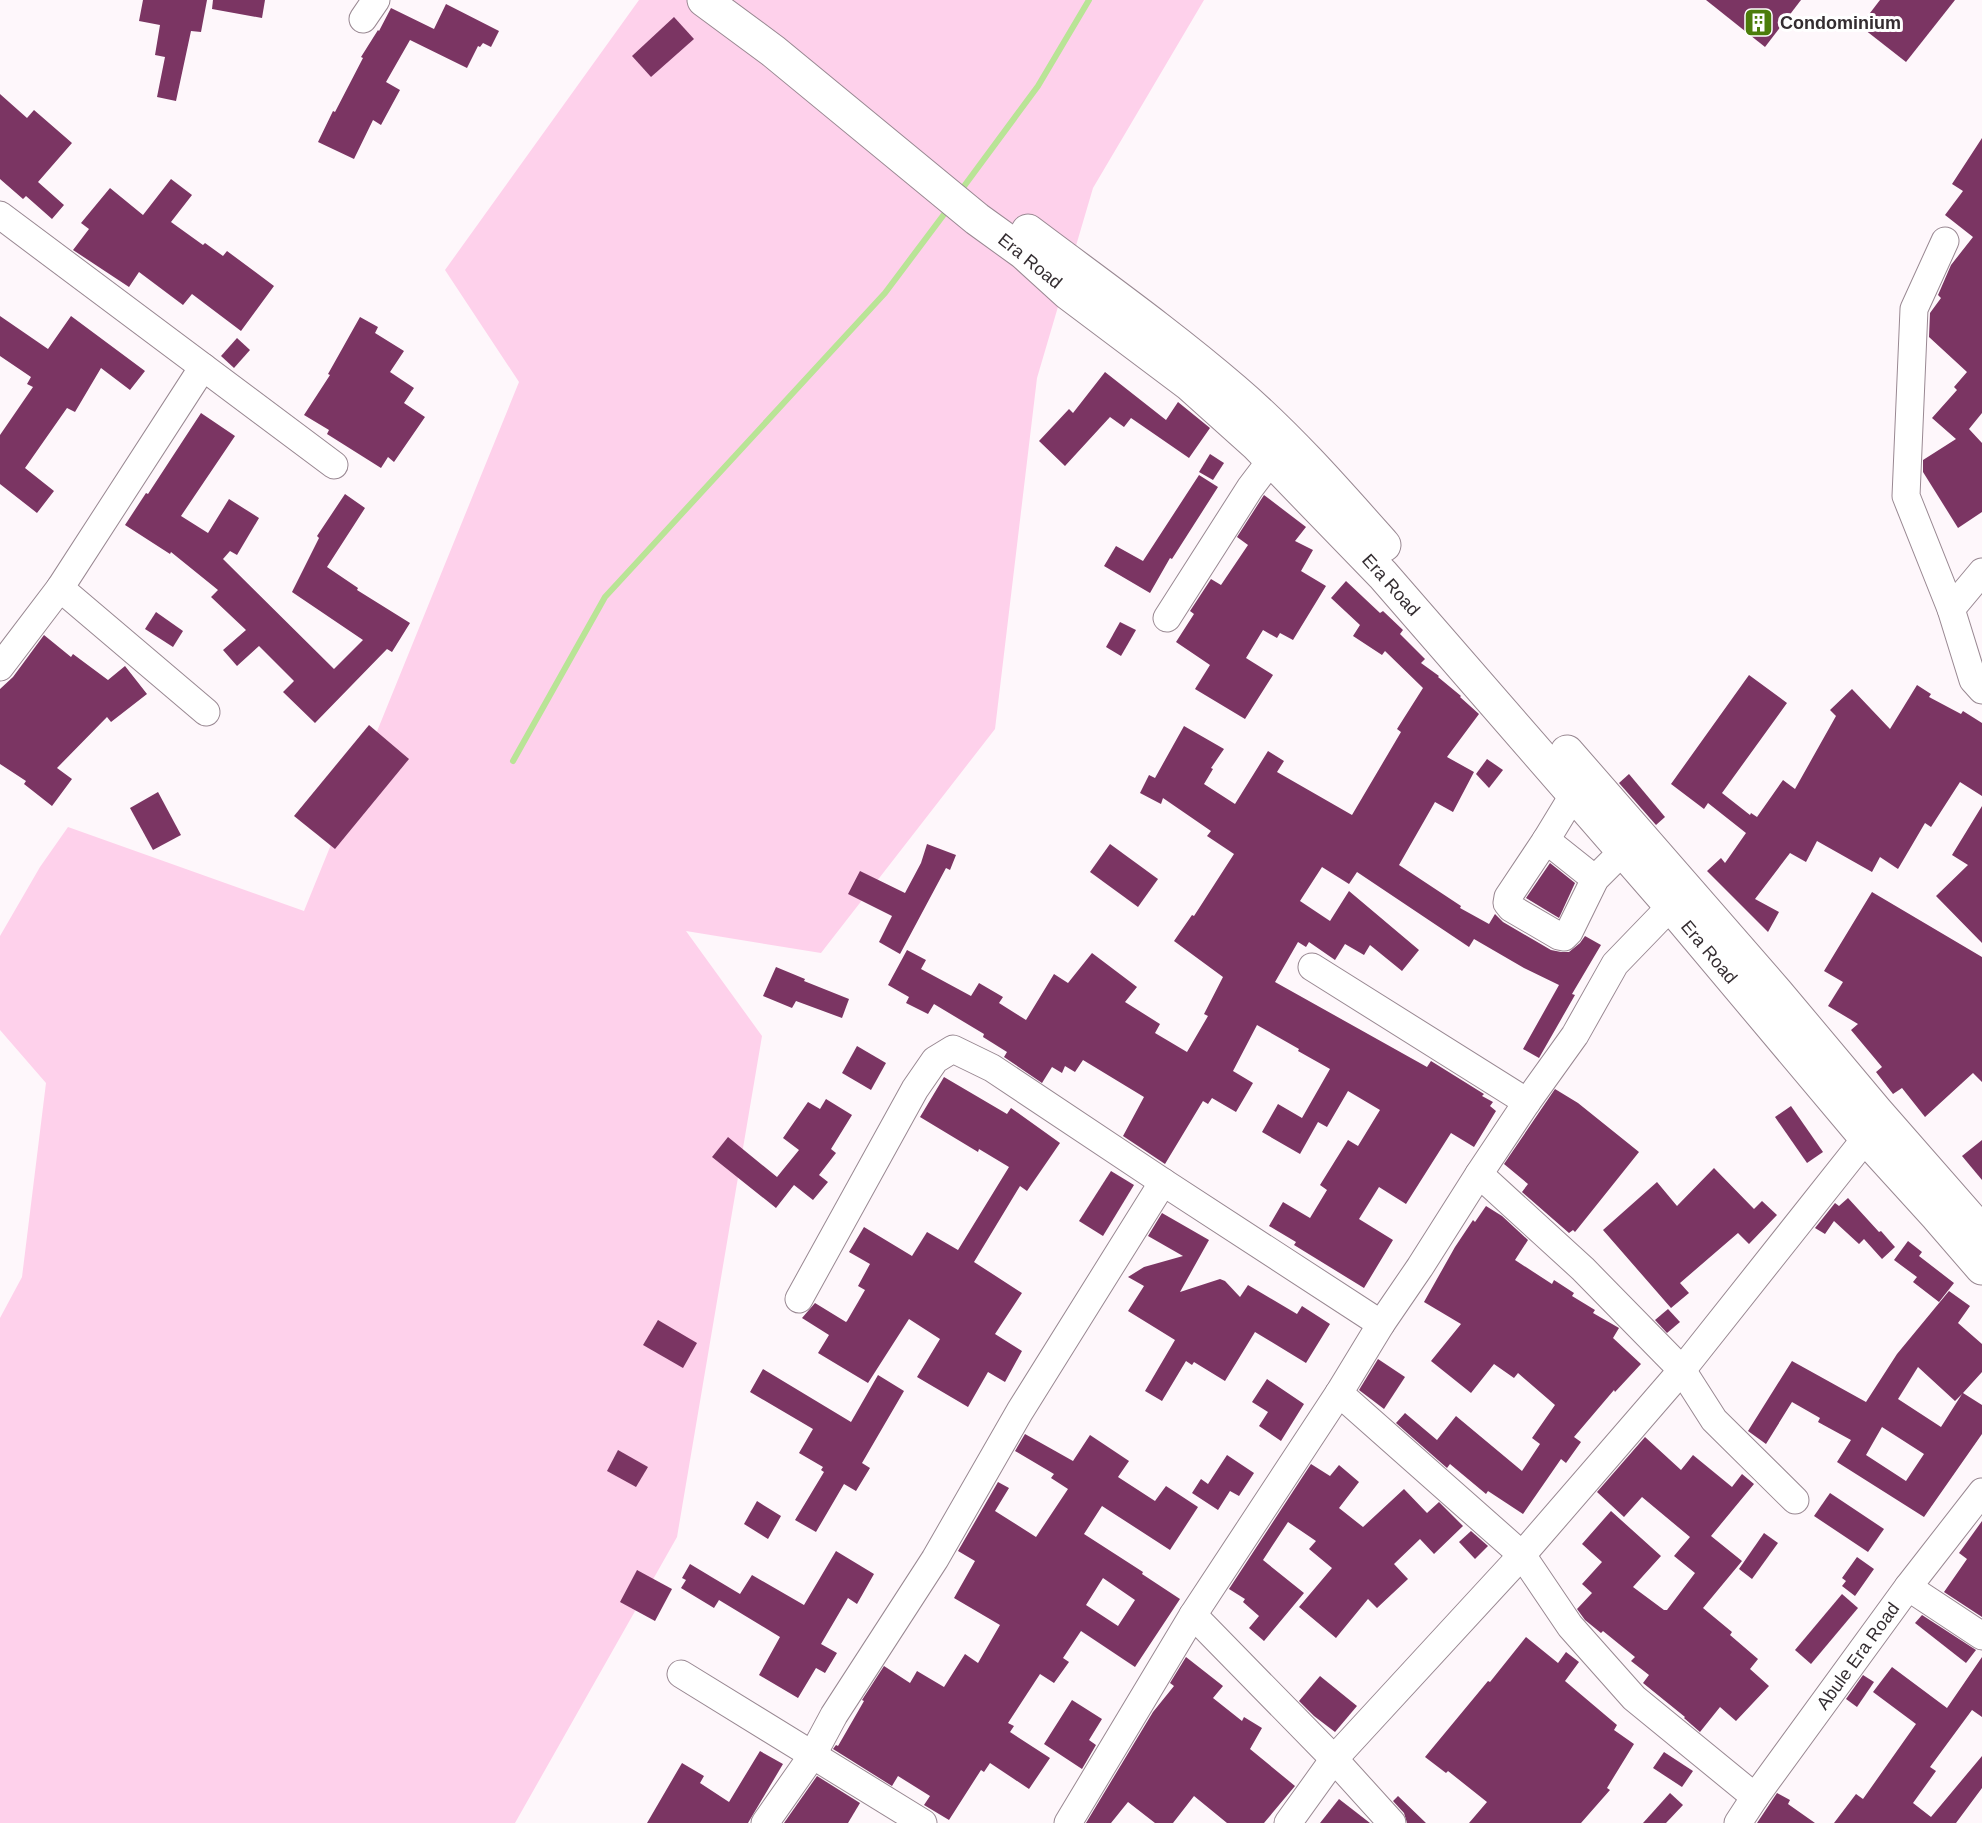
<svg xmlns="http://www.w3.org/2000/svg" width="1982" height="1823" viewBox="0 0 1982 1823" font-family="Helvetica,sans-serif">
<rect width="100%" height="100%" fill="#fef7fb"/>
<polygon fill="#fed1eb" points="639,0 1204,0 1093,188 1037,378 995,729 821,953 686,931 762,1036 677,1537 515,1823 0,1823 0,1318 22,1277 46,1083 0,1030 0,936 40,867 68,827 304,911 519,382 445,270"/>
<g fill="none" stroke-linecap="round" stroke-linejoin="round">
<g stroke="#b9e496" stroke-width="6">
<polyline points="959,193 1038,86 1089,0"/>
<polyline points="513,761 605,597 885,293 948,209"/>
</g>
</g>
<g fill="#7b3563" fill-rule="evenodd">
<polygon points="143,0 207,0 201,32 191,31 176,101 157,97 165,57 155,55 160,25 139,21"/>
<polygon points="213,0 265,0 262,18 212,9"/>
<polygon points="1706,0 1801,0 1765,47"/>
<polygon points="1880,0 1955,0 1906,62 1860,26"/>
<polygon points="446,4 499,31 491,47 483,43 480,47 478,46 467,68 410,40 386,82 400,90 381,125 373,120 354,159 318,142 333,111 335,112 363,58 361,57 378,30 379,31 391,8 434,29"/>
<polygon points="674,17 694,39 651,77 632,56"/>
<polygon points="0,94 27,118 34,110 72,143 38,182 64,205 52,219 26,196 23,199 0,179"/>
<polygon points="1982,138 1982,413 1969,429 1982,443 1982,512 1958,528 1923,472 1923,460 1956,439 1932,418 1957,390 1954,387 1967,372 1929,337 1930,313 1941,298 1938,295 1951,265 1973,237 1945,215 1963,191 1952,184"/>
<polygon points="171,179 192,195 171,222 203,245 205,243 223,256 227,251 274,286 241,331 192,294 183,305 139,272 129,287 73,250 89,229 81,223 110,188 143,215"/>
<polygon points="0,316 48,349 71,316 145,371 130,390 101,368 75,412 67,408 25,468 54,491 37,513 0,484 0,435 33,387 27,384 31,377 0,356"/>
<polygon points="360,317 378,327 375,333 404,351 390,372 414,388 404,403 425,417 394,462 388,457 381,468 327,434 329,430 304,415 330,375 328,374"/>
<polygon points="237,338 250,350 234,368 221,356"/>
<polygon points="1105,372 1166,420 1178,402 1210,428 1189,458 1131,418 1124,427 1110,417 1065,466 1039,441 1069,409 1073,413"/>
<polygon points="201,413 235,436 181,516 208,533 229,499 259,518 237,555 230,551 223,559 334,669 363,640 292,592 319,538 317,536 345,494 365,508 327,567 358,588 357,590 410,623 392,652 387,649 315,723 283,692 294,681 259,646 237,666 223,650 246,630 211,597 218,590 171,552 170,554 125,525 146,493 148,494"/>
<polygon points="1210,454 1224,463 1213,480 1199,472"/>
<polygon points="1199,475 1218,487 1172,559 1170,558 1150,593 1104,566 1116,546 1143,561"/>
<polygon points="1264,495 1306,527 1295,541 1313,550 1301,571 1326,586 1293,640 1280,633 1277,638 1263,630 1246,658 1273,675 1245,719 1195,689 1210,665 1176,642 1194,614 1190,611 1211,579 1221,585 1248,545 1237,537"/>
<polygon points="1346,581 1380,613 1383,611 1403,630 1400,634 1425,659 1421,663 1439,676 1438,677 1461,696 1460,697 1479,714 1447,757 1474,772 1453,812 1435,802 1399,865 1461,906 1460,908 1489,924 1495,914 1503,922 1551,950 1561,952 1569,952 1580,943 1585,936 1601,945 1572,994 1575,995 1539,1058 1523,1049 1559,985 1524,968 1474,939 1469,947 1357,872 1349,884 1322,867 1300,901 1330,921 1349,891 1419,950 1402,971 1370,945 1364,955 1345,944 1335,960 1309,942 1306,947 1298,942 1275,982 1427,1067 1431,1061 1484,1094 1482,1096 1493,1102 1490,1106 1496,1111 1474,1147 1451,1133 1406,1204 1379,1187 1359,1219 1393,1240 1364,1288 1294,1245 1296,1242 1269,1226 1283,1202 1310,1218 1327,1190 1320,1185 1348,1140 1358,1146 1380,1110 1348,1091 1327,1127 1318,1122 1300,1154 1262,1132 1278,1104 1302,1118 1330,1069 1298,1051 1299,1049 1257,1025 1233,1071 1253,1083 1236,1112 1212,1098 1208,1104 1203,1101 1165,1164 1123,1136 1144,1097 1083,1060 1075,1072 1065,1066 1062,1073 1052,1067 1042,1083 1004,1057 1007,1052 983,1037 984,1034 934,1004 928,1014 906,1003 909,997 888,985 907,950 926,960 921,969 971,996 979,983 1003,997 999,1003 1026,1020 1054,974 1068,983 1092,953 1137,987 1125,1002 1160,1024 1155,1033 1187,1052 1208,1016 1204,1014 1223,977 1174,941 1192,915 1194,916 1234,854 1207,836 1211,831 1163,798 1161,804 1140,793 1149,775 1155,778 1184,726 1224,749 1211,768 1213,769 1204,784 1235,804 1268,751 1284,761 1277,772 1352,815 1401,732 1397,729 1423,688 1385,651 1382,655 1353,636 1360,625 1331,598"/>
<polygon points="156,612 183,631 173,647 145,629"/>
<polygon points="1120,622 1136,630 1121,656 1106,647"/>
<polygon points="44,635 71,657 73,654 108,680 125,666 147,694 111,722 107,717 57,768 72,779 52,806 24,784 26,781 0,764 0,689 13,677"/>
<polygon points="1749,675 1787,703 1722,793 1750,815 1751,813 1757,817 1783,780 1795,789 1836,716 1830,710 1852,689 1890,729 1917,685 1931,694 1929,697 1961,714 1963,711 1982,723 1982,796 1960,782 1931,827 1925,823 1898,869 1880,857 1872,872 1817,841 1806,862 1790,853 1755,899 1779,912 1768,932 1707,871 1721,858 1725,863 1746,833 1708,803 1704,809 1671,784"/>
<polygon points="369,725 409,759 335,849 294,816"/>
<polygon points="1487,759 1503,770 1489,788 1476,774"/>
<polygon points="1629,774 1665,817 1656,825 1619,783"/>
<polygon points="158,792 181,835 153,850 130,808"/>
<polygon points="1982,806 1982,943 1936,896 1968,865 1952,855"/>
<polygon points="927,844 956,855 950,870 946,868 900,954 879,942 892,916 848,894 860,871 905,893 921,863"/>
<polygon points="1110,844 1158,879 1138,907 1090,872"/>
<polygon points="1550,863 1575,883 1559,918 1526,898"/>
<polygon points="1872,892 1982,957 1982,1082 1973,1073 1925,1117 1902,1088 1893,1094 1876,1072 1882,1067 1851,1030 1858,1024 1828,1006 1843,982 1824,971"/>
<polygon points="776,967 805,979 804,981 849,999 842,1018 796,1001 792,1008 763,996"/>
<polygon points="857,1046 886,1063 871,1090 842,1073"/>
<polygon points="944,1077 1007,1114 1011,1108 1060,1143 1027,1191 1020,1186 974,1262 1022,1293 995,1334 1022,1351 1005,1382 988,1372 968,1407 917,1377 940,1339 909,1319 868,1383 818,1353 829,1335 802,1318 815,1303 846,1322 847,1321 865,1290 858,1286 870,1264 849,1252 864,1227 912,1256 927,1232 958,1250 1009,1167 979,1149 978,1152 920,1117"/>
<polygon points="1555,1089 1578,1103 1639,1152 1575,1232 1573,1230 1569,1233 1522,1192 1528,1184 1504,1164"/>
<polygon points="826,1099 852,1115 831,1149 836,1153 819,1175 828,1182 813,1200 794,1185 776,1208 712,1157 728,1137 777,1177 799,1150 783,1138 808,1102 820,1109"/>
<polygon points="1791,1106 1823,1152 1807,1163 1775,1117"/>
<polygon points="1982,1140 1982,1180 1962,1156"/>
<polygon points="1714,1168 1754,1209 1762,1201 1777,1215 1749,1244 1738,1233 1680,1283 1689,1293 1671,1308 1603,1230 1657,1182 1677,1206"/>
<polygon points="1111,1171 1134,1185 1103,1236 1079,1221"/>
<polygon points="1848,1198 1879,1232 1881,1231 1895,1247 1882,1259 1864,1239 1859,1244 1834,1221 1825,1234 1815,1228 1835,1203 1839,1206"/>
<polygon points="1486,1206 1502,1216 1528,1240 1515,1260 1552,1284 1554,1280 1574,1293 1572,1296 1595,1310 1593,1313 1619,1328 1613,1338 1641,1364 1615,1392 1614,1390 1574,1437 1581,1442 1566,1463 1561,1459 1523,1514 1488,1491 1486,1494 1450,1464 1447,1468 1396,1423 1405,1413 1437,1440 1456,1416 1522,1471 1540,1444 1532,1438 1555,1405 1518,1373 1514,1378 1494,1364 1471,1393 1431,1361 1461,1324 1424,1302 1455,1247 1473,1220 1475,1222"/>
<polygon points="1162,1213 1209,1240 1180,1292 1220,1279 1225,1281 1240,1297 1248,1285 1297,1314 1302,1306 1330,1324 1306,1363 1255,1332 1225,1381 1194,1362 1192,1365 1186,1361 1162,1401 1145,1391 1175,1340 1128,1311 1144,1286 1128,1277 1144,1267 1183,1256 1148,1236"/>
<polygon points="1908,1241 1922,1252 1919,1256 1954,1283 1939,1302 1913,1282 1917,1277 1894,1260"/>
<path d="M1949,1291L1970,1306L1958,1323L1982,1344V1372L1963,1393L1982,1405V1434L1924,1517L1837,1462L1851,1440L1818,1422L1820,1418L1792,1402L1766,1444L1748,1431L1792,1361L1866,1402L1897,1354ZM1918,1367L1955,1401L1962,1394L1941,1427L1898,1399ZM1882,1427L1924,1454L1906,1481L1866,1455Z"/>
<polygon points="1668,1309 1680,1322 1667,1333 1655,1320"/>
<polygon points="658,1320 697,1343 683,1368 643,1345"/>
<polygon points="1378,1359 1405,1377 1384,1409 1359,1390"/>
<polygon points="763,1369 851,1422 878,1375 904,1391 862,1463 870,1468 856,1491 844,1484 816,1532 795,1520 824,1472 821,1470 823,1467 799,1453 813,1429 750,1392"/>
<polygon points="1267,1379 1304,1404 1281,1441 1259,1426 1268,1412 1252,1402"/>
<path d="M1025,1434L1073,1461L1090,1435L1129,1461L1118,1477L1155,1501L1166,1486L1198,1507L1170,1550L1102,1506L1084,1534L1143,1572L1142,1574L1180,1599L1135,1667L1081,1631L1063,1658L1069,1662L1054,1683L1040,1674L1008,1723L1014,1726L1010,1732L1050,1758L1029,1789L990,1763L984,1772L981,1770L949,1820L924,1805L930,1796L898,1776L892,1786L833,1749L836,1745L838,1746L864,1701L862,1700L884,1666L910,1683L917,1671L944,1687L965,1654L978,1663L1000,1625L954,1598L975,1561L958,1551L998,1482L1009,1488L995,1511L1036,1537L1068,1489L1051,1478L1054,1474L1015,1451ZM1103,1578L1135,1600L1118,1626L1086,1605Z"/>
<polygon points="1645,1437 1681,1470 1693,1455 1732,1487 1742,1474 1754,1484 1711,1536 1742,1561 1703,1608 1732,1632 1730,1635 1758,1659 1750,1669 1769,1686 1736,1721 1720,1707 1700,1732 1684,1718 1685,1717 1643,1683 1649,1675 1631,1661 1635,1657 1603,1631 1601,1633 1585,1620 1577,1609 1592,1593 1582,1584 1602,1562 1582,1544 1611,1511 1661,1556 1633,1587 1664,1610 1667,1610 1695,1573 1674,1556 1690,1537 1642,1497 1624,1517 1597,1492"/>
<polygon points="618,1450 648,1467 636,1487 607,1471"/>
<polygon points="1227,1455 1254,1473 1239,1496 1230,1491 1218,1510 1192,1493 1201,1479 1208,1484"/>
<polygon points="1311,1464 1330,1476 1339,1465 1359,1482 1339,1508 1363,1527 1404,1489 1427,1513 1439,1502 1463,1526 1434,1554 1420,1539 1394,1564 1408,1579 1377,1608 1368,1599 1336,1638 1299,1607 1332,1568 1309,1549 1316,1541 1288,1522 1263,1560 1304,1593 1264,1641 1249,1628 1259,1616 1243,1602 1245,1599 1229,1589"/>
<polygon points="1830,1493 1884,1529 1868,1552 1814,1516"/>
<polygon points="757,1501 781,1516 768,1539 744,1524"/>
<polygon points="1982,1521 1982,1617 1944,1592 1967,1559 1959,1553"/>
<polygon points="1471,1531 1488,1546 1475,1559 1459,1542"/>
<polygon points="1764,1533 1778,1543 1752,1579 1739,1569"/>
<polygon points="836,1551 874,1574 857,1604 848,1598 821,1644 837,1653 825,1673 816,1668 798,1698 759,1675 780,1637 719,1600 714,1608 681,1588 686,1580 682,1578 690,1564 740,1594 752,1575 804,1605"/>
<polygon points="1857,1557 1874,1569 1855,1596 1842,1586 1846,1581 1842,1578"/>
<polygon points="637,1570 672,1589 655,1621 620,1602"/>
<polygon points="1842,1594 1858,1608 1811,1664 1795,1650"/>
<polygon points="1922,1615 1976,1650 1966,1663 1915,1623"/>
<polygon points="1526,1637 1558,1663 1566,1652 1579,1662 1565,1681 1617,1725 1614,1730 1634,1744 1607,1788 1610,1790 1581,1823 1469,1823 1487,1802 1448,1771 1446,1773 1425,1757 1488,1681 1490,1682"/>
<polygon points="1186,1657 1223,1686 1213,1698 1242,1721 1244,1717 1262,1728 1250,1749 1295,1786 1264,1823 1227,1823 1194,1796 1173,1823 1155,1823 1128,1802 1111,1823 1086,1823 1153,1712 1174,1686 1170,1683"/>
<polygon points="1982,1657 1982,1717 1972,1710 1930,1767 1936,1771 1913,1803 1931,1817 1982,1756 1982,1788 1956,1823 1834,1823 1856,1794 1863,1799 1916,1724 1873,1692 1892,1667 1947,1708"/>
<polygon points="1863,1675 1874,1682 1857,1707 1846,1699"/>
<polygon points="1320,1676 1357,1706 1335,1732 1314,1716 1299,1701"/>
<polygon points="1072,1700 1102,1719 1089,1740 1096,1745 1082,1769 1044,1744"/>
<polygon points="760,1751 783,1764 748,1823 647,1823 682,1763 704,1776 700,1783 729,1802"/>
<polygon points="1664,1752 1693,1771 1682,1787 1653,1768"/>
<polygon points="817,1776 860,1803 848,1823 784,1823"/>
<polygon points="1670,1793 1683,1805 1666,1823 1643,1823"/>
<polygon points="1777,1793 1790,1800 1788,1804 1815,1823 1757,1823"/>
<polygon points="1398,1796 1426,1823 1407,1823 1404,1813 1393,1801"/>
<polygon points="1339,1799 1370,1823 1320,1823"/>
</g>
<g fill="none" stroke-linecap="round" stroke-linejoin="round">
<defs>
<g id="minor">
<polyline points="363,19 376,0"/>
<polyline points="0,215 334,465"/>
<polyline points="1945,241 1914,309 1906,496 1951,609 1973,680 1982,690"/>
<polyline points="60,588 206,712"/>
<polyline points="1951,609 1982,572"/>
<polyline points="1167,618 1250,488 1272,459"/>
<polyline points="0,667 60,588 203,367"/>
<polyline points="1574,794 1546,840 1508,897 1507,903 1511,908 1559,936 1564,937 1569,932 1595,879 1623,851"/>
<polyline points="1546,840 1595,879"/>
<polyline points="1312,967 1527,1102"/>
<polyline points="1479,1174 1583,1269 1682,1370 1714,1420 1795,1500"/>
<polyline points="799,1299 915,1089 935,1060 953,1049 992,1068 1163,1182 1381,1324"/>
<polyline points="1339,1393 1522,1555 1570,1626 1634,1698 1755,1797"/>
<polyline points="1908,1587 1982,1636"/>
<polyline points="1193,1615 1334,1759 1392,1823"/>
<polyline points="681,1674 923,1823"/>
<polyline points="765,1823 812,1756 834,1715 935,1559 1020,1411 1163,1182"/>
<polyline points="1068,1823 1193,1615 1339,1393 1381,1324 1420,1267 1479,1174 1527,1102 1575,1035 1615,964 1671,906"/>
<polyline points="1288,1823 1334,1759 1522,1555 1682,1370 1866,1138"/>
<polyline points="1738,1823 1755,1797 1908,1587 1982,1492"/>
</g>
<g id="major">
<polyline points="704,0 773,51 977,219 1024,253 1068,293 1189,384 1257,445 1383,575 1671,906 1866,1138 1937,1216 1982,1268"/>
<path d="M1028,231C1097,283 1169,334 1234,390C1289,437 1337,492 1384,545"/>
<polyline points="1567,752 1777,993 1876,1111 1982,1232"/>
</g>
</defs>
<use href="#minor" stroke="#998892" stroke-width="29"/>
<use href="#major" stroke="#998892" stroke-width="35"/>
<use href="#minor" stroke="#fff" stroke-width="27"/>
<use href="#major" stroke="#fff" stroke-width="33"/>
</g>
<defs>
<symbol id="building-square" viewBox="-11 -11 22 22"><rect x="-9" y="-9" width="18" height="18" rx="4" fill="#4c7d0b" stroke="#fff"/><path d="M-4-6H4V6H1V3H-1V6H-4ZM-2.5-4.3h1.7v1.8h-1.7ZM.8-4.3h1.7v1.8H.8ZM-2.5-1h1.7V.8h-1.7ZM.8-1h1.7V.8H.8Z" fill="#fff"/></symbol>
</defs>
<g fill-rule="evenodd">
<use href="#building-square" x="1742" y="6" width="33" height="33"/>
</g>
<g text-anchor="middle" stroke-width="6" stroke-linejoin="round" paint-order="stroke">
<g font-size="18" font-weight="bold" fill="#342d31" stroke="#fff" text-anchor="start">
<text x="1780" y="29">Condominium</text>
</g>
<g font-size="18" fill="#342d31" stroke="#fff">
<text transform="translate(1030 261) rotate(39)" y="6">Era Road</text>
<text transform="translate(1391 585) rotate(48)" y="6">Era Road</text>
<text transform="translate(1709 952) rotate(50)" y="6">Era Road</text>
<text transform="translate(1858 1656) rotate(-54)" y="6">Abule Era Road</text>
</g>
</g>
</svg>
